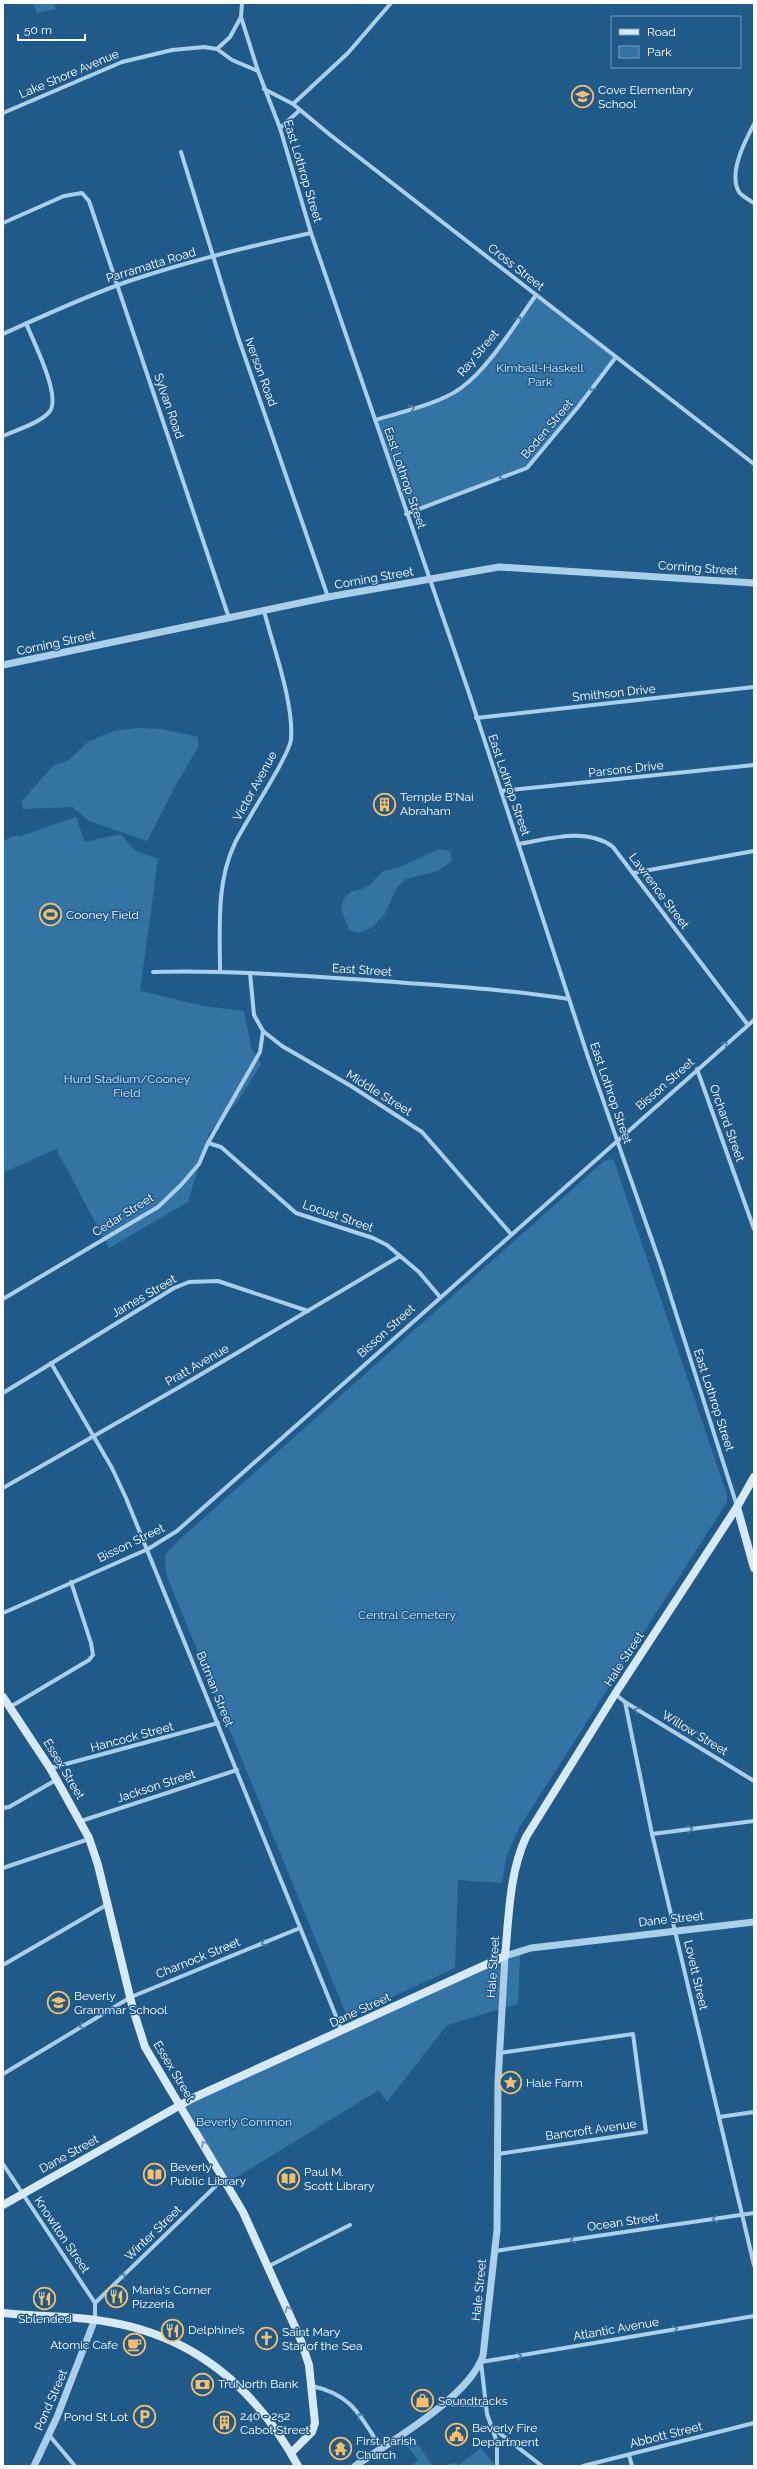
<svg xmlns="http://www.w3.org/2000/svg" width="757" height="2469" viewBox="0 0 757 2469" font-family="Raleway,sans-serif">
<rect width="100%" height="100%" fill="#205a88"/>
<g fill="#3474a5">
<polygon points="33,3 54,3 56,9 37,13"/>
<polygon points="536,295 616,357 579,409 527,468 412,514 375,420 443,397 472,378"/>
<polygon points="138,728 162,729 198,737 198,747 177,783 147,841 89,821 72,807 23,809 21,802 53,766 69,760 88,742 114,731"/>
<polygon points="76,817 85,842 121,834 134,850 158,859 140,991 204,1006 244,1011 251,1047 261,1064 238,1101 209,1133 188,1202 109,1248 56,1149 3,1173 3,841 13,836 21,836"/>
<polygon points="439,849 450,851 452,861 438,871 406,879 397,887 386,912 373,927 359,933 349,930 341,909 344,898 352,891 360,890 371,884 383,871 400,867"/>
<polygon points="609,1159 614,1161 727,1495 727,1502 519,1828 506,1858 502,1883 458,1880 455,1968 353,2015 346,2014 166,1574 165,1555 180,1539 604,1161"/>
<polygon points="520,1954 518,2004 447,2025 387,2102 379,2090 227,2183 184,2102 398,2003"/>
<polygon points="413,2438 433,2466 411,2466 418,2460 406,2444"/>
<polygon points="481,2448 493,2463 493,2466 443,2466 453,2463 459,2465"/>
</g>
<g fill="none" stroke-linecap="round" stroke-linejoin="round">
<g stroke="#aacfea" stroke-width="4">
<polyline points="242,3 241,17 258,71 280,128 311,233 469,693 588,1057 661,1266 737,1506"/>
<polyline points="217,49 230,37 241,17"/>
<polyline points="264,89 293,104 329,134 754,464"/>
<polyline points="293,104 348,53 391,3"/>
<polyline points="3,113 122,62 172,50 204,47 217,49 232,60 258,71"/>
<path d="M754,124C745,141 728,173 739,192C742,196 749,200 754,203"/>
<polyline points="280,128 300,110"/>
<polyline points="181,152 238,337 328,597"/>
<polyline points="3,223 64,196 82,193 89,201 229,618"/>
<path d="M3,334C45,315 86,296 129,281C189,261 250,246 311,233"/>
<path d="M375,420C401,412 439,404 461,388C490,367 515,324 536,295"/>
<path d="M3,436C16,430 41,423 50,411C61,395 33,341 26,323"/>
<polyline points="406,514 527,468 578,407 616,357"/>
<polyline points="476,718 754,687"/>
<polyline points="501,791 754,765"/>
<path d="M519,844C549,839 587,827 613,847L748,1025"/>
<polyline points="633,873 754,851"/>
<path d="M220,971C220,929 216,882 235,843C245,822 290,755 291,739C294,703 273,646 264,611"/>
<path d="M153,972C229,970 305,976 381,981C444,986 506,989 569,999"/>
<polyline points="250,973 254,1015 263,1031 282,1046 351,1086 422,1132 511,1234"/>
<polyline points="697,1069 754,1229"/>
<polyline points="208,1143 221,1147 229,1154 296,1213 373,1238 387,1245 419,1272 440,1297"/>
<polyline points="3,1299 158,1207 181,1185 199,1164 208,1143 260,1052 263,1031"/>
<polyline points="51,1363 112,1468 126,1498 342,2031"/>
<polyline points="3,1393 174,1288 189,1282 218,1281 308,1311"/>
<polyline points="3,1488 183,1385 400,1256"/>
<polyline points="3,1613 148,1549 177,1531 754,1020"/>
<polyline points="615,1694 625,1702 652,1834 754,2265"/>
<polyline points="625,1702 754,1781"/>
<polyline points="10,1707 89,1660 93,1655 91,1643 71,1582"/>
<polyline points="51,1768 218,1723"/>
<polyline points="3,1808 9,1807 56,1780"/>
<polyline points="81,1821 237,1770"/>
<polyline points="652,1834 754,1821"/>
<polyline points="3,1868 89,1839"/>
<polyline points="3,1965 108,1904"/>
<polyline points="3,2074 131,1997 300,1928"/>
<polyline points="719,2117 754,2112"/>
<polyline points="498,2154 646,2132 633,2034 499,2053"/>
<polyline points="3,2164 95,2303 95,2319"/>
<polyline points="495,2251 754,2213"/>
<polyline points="269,2266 350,2225"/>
<polyline points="95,2303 224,2178"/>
<path d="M312,2386C353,2395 360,2416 381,2448"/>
<polyline points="444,2404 486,2405"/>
<polyline points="494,2429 542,2466"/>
<polyline points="49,2435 75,2466"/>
<polyline points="629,2455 632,2466"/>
<polyline points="497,2466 497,2442 487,2414 481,2362 754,2316"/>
<polyline points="583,2466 754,2423"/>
</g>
<g stroke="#aacfea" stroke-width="7">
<polyline points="3,665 328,597 499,567 754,583"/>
<polyline points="34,2466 57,2417 95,2319"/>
<path d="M355,2466C391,2441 468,2398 483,2356L497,2230L498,2082L505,1956L531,1948L754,1922"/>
</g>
<g stroke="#d6e9f8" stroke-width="8">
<polyline points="737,1507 754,1568"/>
<polyline points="3,1697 50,1768 89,1838 98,1865 133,2009 145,2047 243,2212 300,2338 309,2365 315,2423 312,2432 291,2453"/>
<path d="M3,2205L193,2098L505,1956C509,1917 509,1874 526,1837L615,1694L737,1507L754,1477"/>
<path d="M3,2313C38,2317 74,2315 109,2322C196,2337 257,2390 298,2466"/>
</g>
</g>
<defs><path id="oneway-chevron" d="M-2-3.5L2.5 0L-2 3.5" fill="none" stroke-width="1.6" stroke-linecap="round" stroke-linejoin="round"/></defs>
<g stroke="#497da5">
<use href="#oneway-chevron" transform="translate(519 319) rotate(-54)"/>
<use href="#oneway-chevron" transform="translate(592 388) rotate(127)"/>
<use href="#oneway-chevron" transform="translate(412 408) rotate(-20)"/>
<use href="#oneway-chevron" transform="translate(502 477) rotate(159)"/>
<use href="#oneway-chevron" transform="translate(725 1044) rotate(-41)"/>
<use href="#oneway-chevron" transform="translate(637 1710) rotate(-149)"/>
<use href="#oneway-chevron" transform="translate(690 1829) rotate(-7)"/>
<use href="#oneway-chevron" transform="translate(264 1943) rotate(158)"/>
<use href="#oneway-chevron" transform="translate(82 2026) rotate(149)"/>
<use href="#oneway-chevron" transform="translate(715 2219) rotate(172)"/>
<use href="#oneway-chevron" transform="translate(573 2240) rotate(172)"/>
<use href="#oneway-chevron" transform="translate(123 2276) rotate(-44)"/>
<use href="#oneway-chevron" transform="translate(675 2329) rotate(-10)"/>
<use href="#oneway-chevron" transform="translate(519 2356) rotate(-10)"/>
<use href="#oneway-chevron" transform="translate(360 2416) rotate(-124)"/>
</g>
<g stroke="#6993b5">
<use href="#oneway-chevron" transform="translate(204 2144) rotate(-121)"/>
<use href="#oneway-chevron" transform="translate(288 2309) rotate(-114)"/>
</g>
<defs>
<symbol id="school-ring" viewBox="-11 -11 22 22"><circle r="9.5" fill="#205a88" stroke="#f8be6b" stroke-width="1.5"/><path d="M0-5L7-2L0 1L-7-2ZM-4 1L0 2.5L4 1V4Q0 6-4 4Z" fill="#f8be6b"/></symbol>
<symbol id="building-ring" viewBox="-11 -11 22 22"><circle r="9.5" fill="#205a88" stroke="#f8be6b" stroke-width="1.5"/><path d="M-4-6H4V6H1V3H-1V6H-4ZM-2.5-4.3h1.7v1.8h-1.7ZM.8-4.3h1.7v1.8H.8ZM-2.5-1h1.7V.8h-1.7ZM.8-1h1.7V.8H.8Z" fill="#f8be6b"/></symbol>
<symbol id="stadium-ring" viewBox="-11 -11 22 22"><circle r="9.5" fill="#205a88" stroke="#f8be6b" stroke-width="1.5"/><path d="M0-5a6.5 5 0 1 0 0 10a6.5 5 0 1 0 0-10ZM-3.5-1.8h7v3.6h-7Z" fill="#f8be6b"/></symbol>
<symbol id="sight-ring" viewBox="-11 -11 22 22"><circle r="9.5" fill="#205a88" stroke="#f8be6b" stroke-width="1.5"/><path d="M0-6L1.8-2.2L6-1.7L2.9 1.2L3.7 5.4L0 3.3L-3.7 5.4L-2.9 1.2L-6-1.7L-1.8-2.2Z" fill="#f8be6b"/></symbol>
<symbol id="library-ring" viewBox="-11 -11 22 22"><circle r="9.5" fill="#205a88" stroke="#f8be6b" stroke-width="1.5"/><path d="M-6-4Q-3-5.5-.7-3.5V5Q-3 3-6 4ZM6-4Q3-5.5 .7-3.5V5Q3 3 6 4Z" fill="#f8be6b"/></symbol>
<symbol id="restaurant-ring" viewBox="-11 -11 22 22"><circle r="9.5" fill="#205a88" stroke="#f8be6b" stroke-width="1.5"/><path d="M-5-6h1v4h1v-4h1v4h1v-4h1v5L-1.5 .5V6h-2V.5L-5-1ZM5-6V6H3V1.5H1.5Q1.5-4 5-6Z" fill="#f8be6b"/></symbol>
<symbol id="church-ring" viewBox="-11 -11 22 22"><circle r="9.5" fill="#205a88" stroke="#f8be6b" stroke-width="1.5"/><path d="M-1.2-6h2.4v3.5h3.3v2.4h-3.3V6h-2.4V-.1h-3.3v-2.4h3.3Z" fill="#f8be6b"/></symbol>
<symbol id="cafe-ring" viewBox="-11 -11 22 22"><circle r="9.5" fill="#205a88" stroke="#f8be6b" stroke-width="1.5"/><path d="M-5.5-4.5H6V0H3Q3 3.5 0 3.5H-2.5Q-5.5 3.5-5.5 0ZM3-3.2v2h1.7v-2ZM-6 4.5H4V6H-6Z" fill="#f8be6b"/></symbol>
<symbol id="bank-ring" viewBox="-11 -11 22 22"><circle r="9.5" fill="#205a88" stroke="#f8be6b" stroke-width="1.5"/><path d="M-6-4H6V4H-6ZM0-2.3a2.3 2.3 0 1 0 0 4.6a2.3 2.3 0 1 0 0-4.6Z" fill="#f8be6b"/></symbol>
<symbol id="shop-ring" viewBox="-11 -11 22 22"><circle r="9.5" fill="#205a88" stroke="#f8be6b" stroke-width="1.5"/><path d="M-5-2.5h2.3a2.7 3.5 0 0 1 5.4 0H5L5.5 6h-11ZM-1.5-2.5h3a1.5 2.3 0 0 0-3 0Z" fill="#f8be6b"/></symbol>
<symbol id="parking-ring" viewBox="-11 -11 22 22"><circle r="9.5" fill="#205a88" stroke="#f8be6b" stroke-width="1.5"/><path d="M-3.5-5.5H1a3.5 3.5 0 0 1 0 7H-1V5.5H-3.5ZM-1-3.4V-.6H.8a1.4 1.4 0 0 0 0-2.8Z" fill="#f8be6b"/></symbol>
<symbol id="civic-ring" viewBox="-11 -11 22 22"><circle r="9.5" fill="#205a88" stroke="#f8be6b" stroke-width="1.5"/><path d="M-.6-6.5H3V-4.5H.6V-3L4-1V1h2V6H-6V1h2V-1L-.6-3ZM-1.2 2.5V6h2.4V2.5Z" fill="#f8be6b"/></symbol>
<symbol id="temple-ring" viewBox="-11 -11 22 22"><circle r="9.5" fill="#205a88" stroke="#f8be6b" stroke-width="1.5"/><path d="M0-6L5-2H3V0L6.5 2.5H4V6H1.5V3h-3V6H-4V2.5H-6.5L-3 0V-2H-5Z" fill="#f8be6b"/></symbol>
</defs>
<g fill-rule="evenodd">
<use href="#school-ring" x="570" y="84" width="25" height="25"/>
<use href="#building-ring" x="372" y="792" width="25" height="25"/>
<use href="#stadium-ring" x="38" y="902" width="25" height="25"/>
<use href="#school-ring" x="46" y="1990" width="25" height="25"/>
<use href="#sight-ring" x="498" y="2070" width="25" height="25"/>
<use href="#library-ring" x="142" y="2162" width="25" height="25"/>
<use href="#library-ring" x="276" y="2166" width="25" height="25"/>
<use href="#restaurant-ring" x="104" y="2284" width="25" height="25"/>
<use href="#restaurant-ring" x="32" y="2286" width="25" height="25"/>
<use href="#restaurant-ring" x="160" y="2318" width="25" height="25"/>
<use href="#church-ring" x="254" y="2326" width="25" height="25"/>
<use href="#cafe-ring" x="122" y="2332" width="25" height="25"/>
<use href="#bank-ring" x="190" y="2372" width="25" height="25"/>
<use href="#shop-ring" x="410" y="2388" width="25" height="25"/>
<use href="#parking-ring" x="132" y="2404" width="25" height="25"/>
<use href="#building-ring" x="212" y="2410" width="25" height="25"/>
<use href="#civic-ring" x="444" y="2422" width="25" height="25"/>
<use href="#temple-ring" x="328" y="2436" width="25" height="25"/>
</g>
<g text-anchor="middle" stroke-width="3" stroke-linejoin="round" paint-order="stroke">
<g font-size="12" fill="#fff" stroke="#205a88">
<text transform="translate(69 74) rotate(-23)" y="4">Lake Shore Avenue</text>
<text transform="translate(303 171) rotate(73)" y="4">East Lothrop Street</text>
<text transform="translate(151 265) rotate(-17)" y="4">Parramatta Road</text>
<text transform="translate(516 267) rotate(38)" y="4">Cross Street</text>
<text transform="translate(478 353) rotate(-50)" y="4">Ray Street</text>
<text transform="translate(261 372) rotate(70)" y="4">Iverson Road</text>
<text transform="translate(169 406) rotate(71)" y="4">Sylvan Road</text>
<text transform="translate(547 429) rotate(-50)" y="4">Boden Street</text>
<text transform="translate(405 478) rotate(71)" y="4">East Lothrop Street</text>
<text transform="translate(698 568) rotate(4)" y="4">Corning Street</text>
<text transform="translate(374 578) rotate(-10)" y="4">Corning Street</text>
<text transform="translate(56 643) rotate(-12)" y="4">Corning Street</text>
<text transform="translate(614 693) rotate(-6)" y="4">Smithson Drive</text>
<text transform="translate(626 769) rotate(-6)" y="4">Parsons Drive</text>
<text transform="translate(509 785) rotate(71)" y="4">East Lothrop Street</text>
<text transform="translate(255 786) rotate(-61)" y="4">Victor Avenue</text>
<text transform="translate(659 891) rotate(53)" y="4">Lawrence Street</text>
<text transform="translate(362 970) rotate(4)" y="4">East Street</text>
<text transform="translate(665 1084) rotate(-41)" y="4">Bisson Street</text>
<text transform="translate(379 1093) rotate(32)" y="4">Middle Street</text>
<text transform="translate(611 1093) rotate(71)" y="4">East Lothrop Street</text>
<text transform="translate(727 1123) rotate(70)" y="4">Orchard Street</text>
<text transform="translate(123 1215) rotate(-32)" y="4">Cedar Street</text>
<text transform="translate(338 1216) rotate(19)" y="4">Locust Street</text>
<text transform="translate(144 1296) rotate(-30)" y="4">James Street</text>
<text transform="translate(386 1331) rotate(-42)" y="4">Bisson Street</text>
<text transform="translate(197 1365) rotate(-30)" y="4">Pratt Avenue</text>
<text transform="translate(714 1400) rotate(72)" y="4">East Lothrop Street</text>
<text transform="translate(131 1543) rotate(-26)" y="4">Bisson Street</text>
<text transform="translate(624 1659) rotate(-57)" y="4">Hale Street</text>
<text transform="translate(215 1689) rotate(68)" y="4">Butman Street</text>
<text transform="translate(695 1733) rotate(31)" y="4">Willow Street</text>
<text transform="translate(132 1737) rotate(-15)" y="4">Hancock Street</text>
<text transform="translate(64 1769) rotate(59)" y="4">Essex Street</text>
<text transform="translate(156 1786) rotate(-18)" y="4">Jackson Street</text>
<text transform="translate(671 1919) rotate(-6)" y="4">Dane Street</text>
<text transform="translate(198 1958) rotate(-22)" y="4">Charnock Street</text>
<text transform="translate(493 1967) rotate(-86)" y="4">Hale Street</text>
<text transform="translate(696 1975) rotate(77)" y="4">Lovett Street</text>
<text transform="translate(360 2010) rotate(-25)" y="4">Dane Street</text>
<text transform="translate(174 2071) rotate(59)" y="4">Essex Street</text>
<text transform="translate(591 2130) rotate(-8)" y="4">Bancroft Avenue</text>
<text transform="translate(69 2154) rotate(-29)" y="4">Dane Street</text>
<text transform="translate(623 2222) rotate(-8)" y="4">Ocean Street</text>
<text transform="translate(153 2233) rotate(-44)" y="4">Winter Street</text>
<text transform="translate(62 2235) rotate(56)" y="4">Knowlton Street</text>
<text transform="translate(479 2290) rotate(-84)" y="4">Hale Street</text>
<text transform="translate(616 2329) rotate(-10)" y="4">Atlantic Avenue</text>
<text transform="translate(51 2400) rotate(-67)" y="4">Pond Street</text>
<text transform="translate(666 2435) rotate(-14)" y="4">Abbott Street</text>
</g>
<g font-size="12" fill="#fff" stroke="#205a88" text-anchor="start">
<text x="598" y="94">Cove Elementary<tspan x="598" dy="14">School</tspan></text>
<text x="400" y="801">Temple B'Nai<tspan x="400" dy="14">Abraham</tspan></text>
<text x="66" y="919">Cooney Field</text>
<text x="74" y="2000">Beverly<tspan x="74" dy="14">Grammar School</tspan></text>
<text x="526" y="2087">Hale Farm</text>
<text x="170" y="2171">Beverly<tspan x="170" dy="14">Public Library</tspan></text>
<text x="304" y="2176">Paul M.<tspan x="304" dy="14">Scott Library</tspan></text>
<text x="132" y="2294">Maria's Corner<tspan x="132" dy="14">Pizzeria</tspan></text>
<text x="45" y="2323" text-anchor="middle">Sblended</text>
<text x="188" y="2334">Delphine’s</text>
<text x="282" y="2336">Saint Mary<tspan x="282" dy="14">Star of the Sea</tspan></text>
<text x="118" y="2349" text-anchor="end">Atomic Cafe</text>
<text x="218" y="2388">TruNorth Bank</text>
<text x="438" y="2405">Soundtracks</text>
<text x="240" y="2420">240 - 252<tspan x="240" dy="14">Cabot Street</tspan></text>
<text x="128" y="2421" text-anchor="end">Pond St Lot</text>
<text x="472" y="2432">Beverly Fire<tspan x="472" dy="14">Department</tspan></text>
<text x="356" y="2445">First Parish<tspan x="356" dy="14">Church</tspan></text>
</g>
<g font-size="12" fill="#cfe6f8" stroke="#205a88">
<text x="540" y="372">Kimball-Haskell<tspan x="540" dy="14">Park</tspan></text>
<text x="127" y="1083">Hurd Stadium/Cooney<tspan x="127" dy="14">Field</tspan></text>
<text x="407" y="1619">Central Cemetery</text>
<text x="244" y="2126">Beverly Common</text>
</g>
</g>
<rect width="757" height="2469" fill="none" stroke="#ffffff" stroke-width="8"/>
<rect x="611" y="16" width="130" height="52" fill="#205a88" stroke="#799cb8"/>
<rect x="619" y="29" width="20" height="6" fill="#d6e9f8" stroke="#799cb8"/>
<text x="647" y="36" font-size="12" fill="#ffffff">Road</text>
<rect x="619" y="46" width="20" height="12" fill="#3474a5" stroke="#799cb8"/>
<text x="647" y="56" font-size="12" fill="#ffffff">Park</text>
<path d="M18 34v6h67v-6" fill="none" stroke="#ffffff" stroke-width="2"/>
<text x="24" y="34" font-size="12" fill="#ffffff" stroke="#205a88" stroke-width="3" paint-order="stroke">50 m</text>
</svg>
